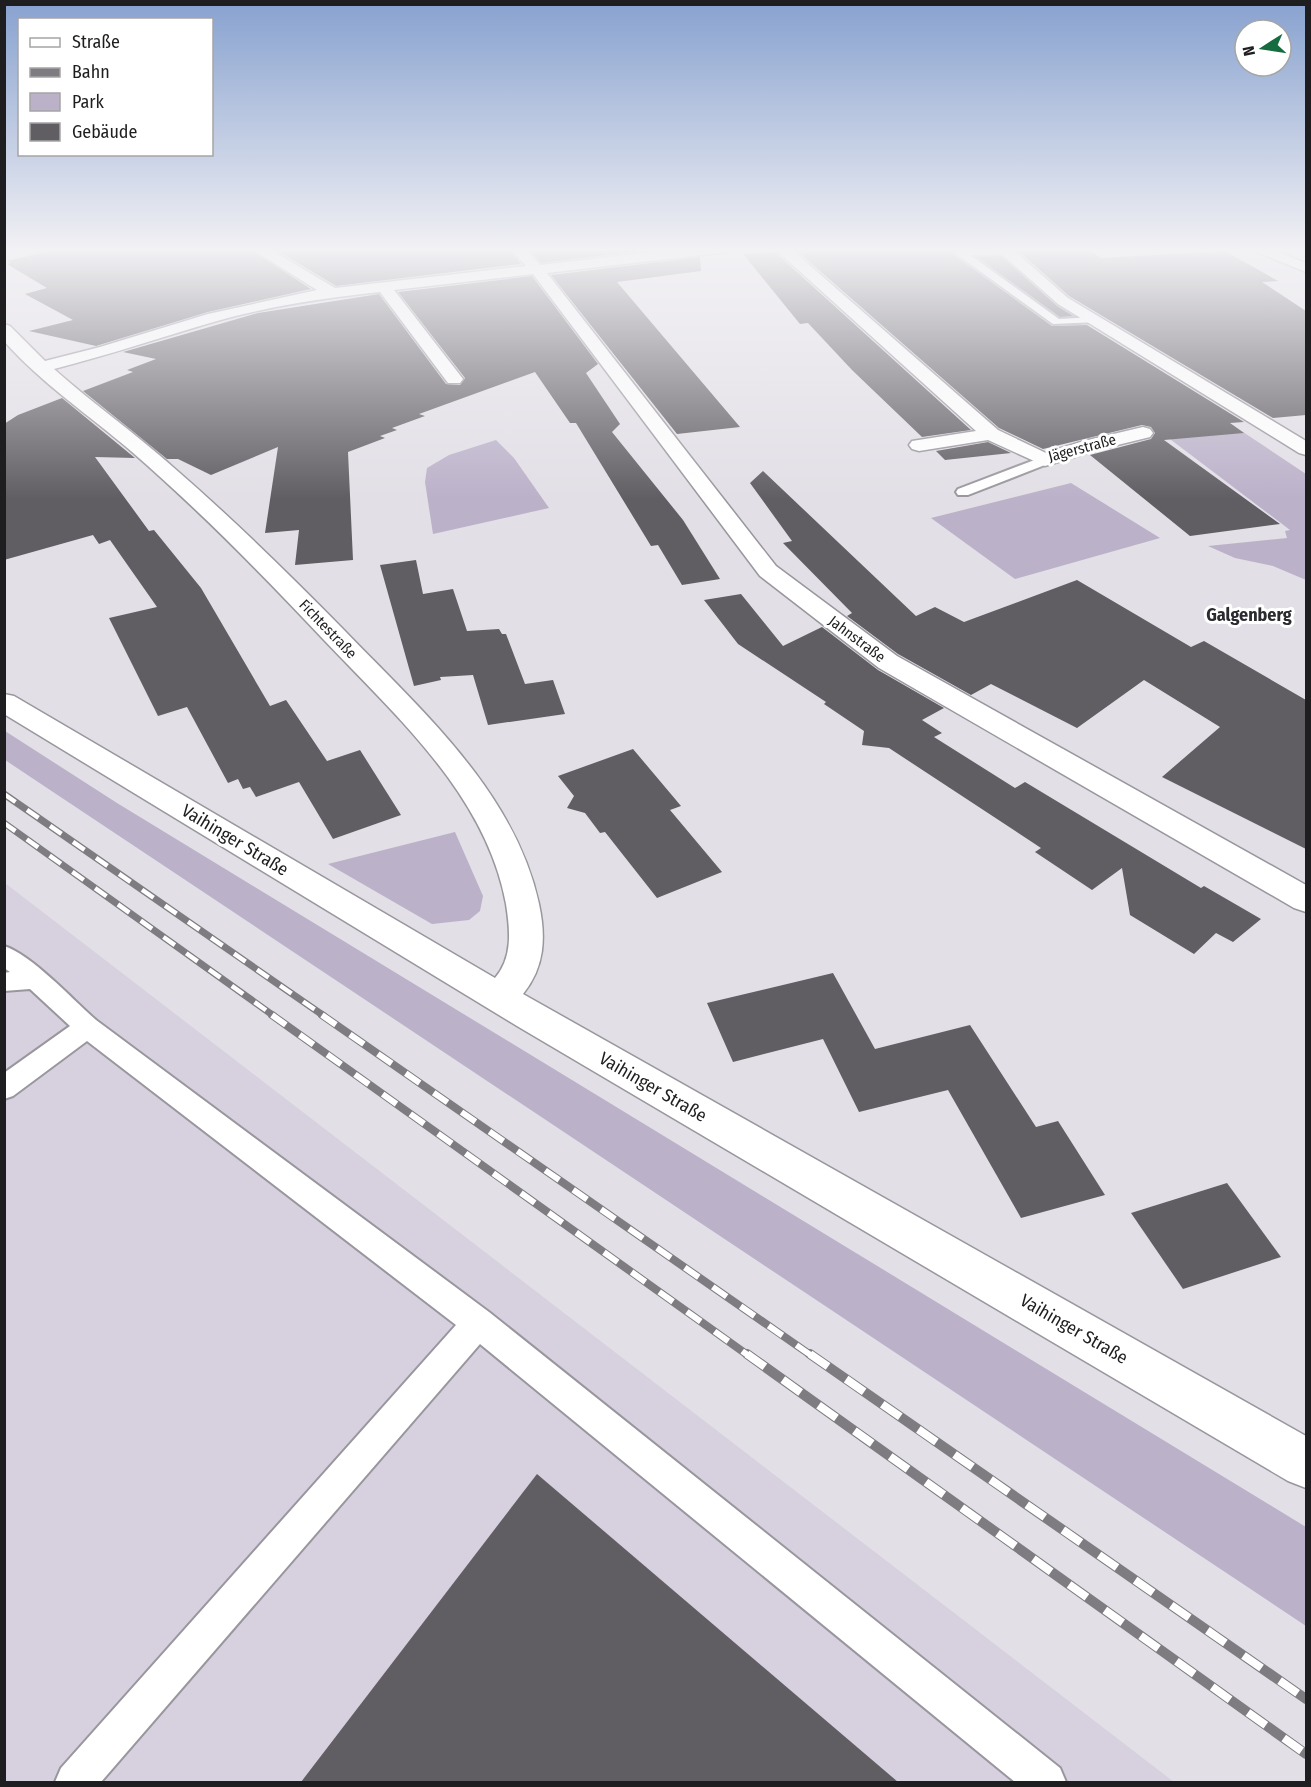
<svg xmlns="http://www.w3.org/2000/svg" width="1311" height="1787" viewBox="0 0 1311 1787" font-family="'Fira Sans Condensed',sans-serif">
<rect width="100%" height="100%" fill="#e2dfe6"/>
<polygon fill="#d7d1df" points="5,883 1174,1782 5,1782"/>
<g fill="#bbb1c9">
<polygon points="1005,251 1094,320 1057,322 960,253"/>
<polygon points="1231,424 1306,474 1306,580 1273,566 1235,558 1208,546 1287,538 1285,531 1290,530 1162,433"/>
<polygon points="496,440 514,458 549,508 433,534 425,482 427,468 449,455"/>
<polygon points="1071,483 1160,538 1015,579 931,518"/>
<polygon points="5,731 117,803 1306,1527 1306,1626 5,760"/>
<polygon points="455,832 483,896 480,911 469,920 432,924 328,864"/>
</g>
<g fill="#605d63">
<polygon points="62,248 248,248 311,289 208,312 96,346 29,331 73,320 25,294 47,288 7,264 11,263 7,261"/>
<polygon points="273,248 508,248 521,264 336,286"/>
<polygon points="528,248 663,248 541,263"/>
<polygon points="817,248 958,248 953,252 954,255 1052,326 1087,325 1244,422 1230,423 1244,433 1164,440 1280,524 1190,536 1090,455 1151,439 1155,433 1151,427 1142,425 1043,449 999,428 796,250"/>
<polygon points="1015,248 1085,248 1101,258 1225,251 1278,281 1262,282 1306,311 1306,415 1273,418 1069,296"/>
<polygon points="775,252 971,430 922,437 852,370 808,323 800,324 743,254"/>
<polygon points="1001,256 1057,306 1073,316 1060,317 977,257"/>
<polygon points="700,257 701,271 617,282 740,427 677,434 551,275"/>
<polygon points="532,276 598,364 586,373 620,424 612,432 683,520 720,579 682,585 658,545 651,546 576,423 570,423 535,372 419,414 425,416 392,428 397,430 380,436 385,438 348,452 353,560 295,565 299,530 265,533 278,447 211,475 178,459 167,459 83,391 133,372 127,370 156,359 123,352 258,313 379,294 446,384 460,385 465,378 398,292"/>
<polygon points="62,398 135,458 95,457 149,531 154,530 201,588 270,706 286,700 327,761 360,750 401,815 333,839 299,782 256,797 250,787 243,789 238,779 228,783 187,707 158,716 109,618 157,607 110,540 99,544 93,535 4,560 4,424 18,415"/>
<polygon points="988,442 1011,453 945,460 936,451"/>
<polygon points="763,471 916,616 935,607 964,622 1077,580 1191,647 1204,641 1306,700 1306,849 1162,777 1220,727 1144,680 1077,728 991,684 971,695 898,654 847,616 852,613 783,543 792,541 750,483"/>
<polygon points="416,560 423,594 453,589 467,631 499,629 502,634 506,634 525,684 553,680 565,714 488,725 473,675 440,677 441,680 414,686 380,565"/>
<polygon points="741,594 783,646 822,627 878,670 944,708 922,720 942,733 934,737 1015,788 1025,782 1201,888 1204,886 1261,919 1233,942 1216,933 1194,954 1130,915 1122,868 1092,890 1035,852 1041,848 889,748 862,745 864,731 824,704 826,702 738,644 704,600"/>
<polygon points="633,749 681,806 670,810 722,872 657,898 605,832 600,833 585,813 567,808 574,796 558,776"/>
<polygon points="833,973 875,1049 970,1025 1036,1127 1058,1121 1105,1195 1021,1218 948,1090 859,1112 823,1039 733,1062 707,1003"/>
<polygon points="1227,1183 1281,1257 1183,1289 1131,1213"/>
<polygon points="537,1474 898,1782 301,1782"/>
</g>
<g fill="none" stroke-linecap="round" stroke-linejoin="round">
<defs>
<g id="lane">
<polygon points="1008,249 1008,253 1005,254 970,255 1059,319 1094,317 1099,320 1098,322 1053,324 955,253 960,250"/>
<polygon points="1045,456 1050,457 1052,460 1050,463 968,495 958,495 956,492 958,489"/>
<path d="M4,946C32,955 73,1000 96,1020L489,1312L1060,1768L1066,1782H1015L480,1344L101,1782H55L61,1768L456,1325L87,1041L13,1096L4,1099V1073L70,1026L30,989L4,991V973L10,972L4,968Z"/>
</g>
<g id="street">
<path d="M250,248H268L335,288L526,266L510,248H525L540,265L686,248H734L727,252L547,273L776,566L897,656L1306,885V912L1294,908L879,668L760,576L533,274L394,290L463,379L460,383H448L380,292C325,298 270,306 217,321C162,337 109,355 54,369C92,403 135,433 173,467C233,519 289,574 344,630C420,709 515,792 539,904C546,937 545,967 523,994L1306,1436V1488L1288,1481L517,1026L4,714V694L14,696L495,978C513,957 510,930 506,904C486,795 396,716 323,639C262,574 199,510 131,451C89,415 41,383 4,341V324L10,326L45,361L100,347L208,314L317,290Z"/>
<polygon points="774,248 790,248 998,430 1046,453 1084,441 1143,427 1150,429 1153,433 1150,437 1097,450 1045,466 988,440 919,451 912,449 909,445 912,441 976,431"/>
<polygon points="995,248 1011,248 1068,298 1306,441 1306,455 1299,453 1058,304"/>
<polygon points="1247,248 1268,248 1306,263 1306,272"/>
</g>
</defs>
<use href="#lane" stroke="#99969d" stroke-width="4"/>
<use href="#street" stroke="#99969d" stroke-width="3"/>
<use href="#lane" fill="#fff" fill-rule="evenodd"/>
<use href="#street" fill="#fff" fill-rule="evenodd"/>
<defs>
<g id="rail-far2">
<polyline points="4,794 324,1016"/>
<polyline points="4,823 274,1016"/>
</g>
<g id="rail-far1">
<polyline points="272,1015 749,1356"/>
<polyline points="322,1015 812,1356"/>
</g>
<g id="rail">
<polyline points="747,1354 1306,1754"/>
<polyline points="810,1354 1306,1699"/>
</g>
</defs>
<use href="#rail-far2" stroke="#7e7c81" stroke-width="7"/>
<use href="#rail-far1" stroke="#7e7c81" stroke-width="8"/>
<use href="#rail" stroke="#7e7c81" stroke-width="10"/>
<use href="#rail-far2" stroke="#fff" stroke-width="4.5" stroke-dasharray="14" stroke-linecap="butt"/>
<use href="#rail-far1" stroke="#fff" stroke-width="6" stroke-dasharray="17" stroke-linecap="butt"/>
<use href="#rail" stroke="#fff" stroke-width="8" stroke-dasharray="22" stroke-linecap="butt"/>
</g>
<linearGradient id="sky" x2="0" y2="1"><stop stop-color="#87a1cf"/><stop offset="0.5" stop-color="#f2f1f4"/><stop offset="1" stop-color="#f2f1f4" stop-opacity="0"/></linearGradient>
<rect width="1311" height="499" fill="url(#sky)"/>
<g text-anchor="middle" stroke-width="6" stroke-linejoin="round" paint-order="stroke">
<g font-size="15" fill="#1e1d1f" stroke="#fff">
<text transform="translate(1082 448) rotate(-15)" y="5">Jägerstraße</text>
<text transform="translate(328 629) rotate(46)" y="5">Fichtestraße</text>
<text transform="translate(857 639) rotate(37)" y="5">Jahnstraße</text>
</g>
<g font-size="18" font-weight="bold" fill="#2c2a2f" stroke="#fff">
<text x="1249" y="621">Galgenberg</text>
</g>
<g font-size="18" fill="#1e1d1f" stroke="#fff">
<text transform="translate(235 840) rotate(31)" y="6">Vaihinger Straße</text>
<text transform="translate(653 1087) rotate(30)" y="6">Vaihinger Straße</text>
<text transform="translate(1074 1329) rotate(30)" y="6">Vaihinger Straße</text>
</g>
</g>
<rect width="1311" height="1787" fill="none" stroke="#1e1d1f" stroke-width="12"/>
<rect x="18" y="18" width="195" height="138" fill="#ffffff" stroke="#a5a5a5" stroke-width="1.5"/>
<rect x="30" y="38" width="30" height="9" fill="#ffffff" stroke="#a5a5a5" stroke-width="1.5"/>
<text x="72" y="48" font-size="18" fill="#1e1d1f">Straße</text>
<rect x="30" y="68" width="30" height="9" fill="#7e7c81" stroke="#a5a5a5" stroke-width="1.5"/>
<text x="72" y="78" font-size="18" fill="#1e1d1f">Bahn</text>
<rect x="30" y="93" width="30" height="18" fill="#bbb1c9" stroke="#a5a5a5" stroke-width="1.5"/>
<text x="72" y="108" font-size="18" fill="#1e1d1f">Park</text>
<rect x="30" y="123" width="30" height="18" fill="#605d63" stroke="#a5a5a5" stroke-width="1.5"/>
<text x="72" y="138" font-size="18" fill="#1e1d1f">Gebäude</text>
<g transform="translate(1263 48) rotate(258)"><circle r="28" fill="#ffffff" stroke="#a5a5a5" stroke-width="1.5"/>
<path d="M0-4.5L10 22L0 15L-10 22Z" fill="#146c3f"/>
<text y="-9" font-size="16" font-weight="bold" text-anchor="middle" fill="#1e1d1f">N</text>
</g>
</svg>
